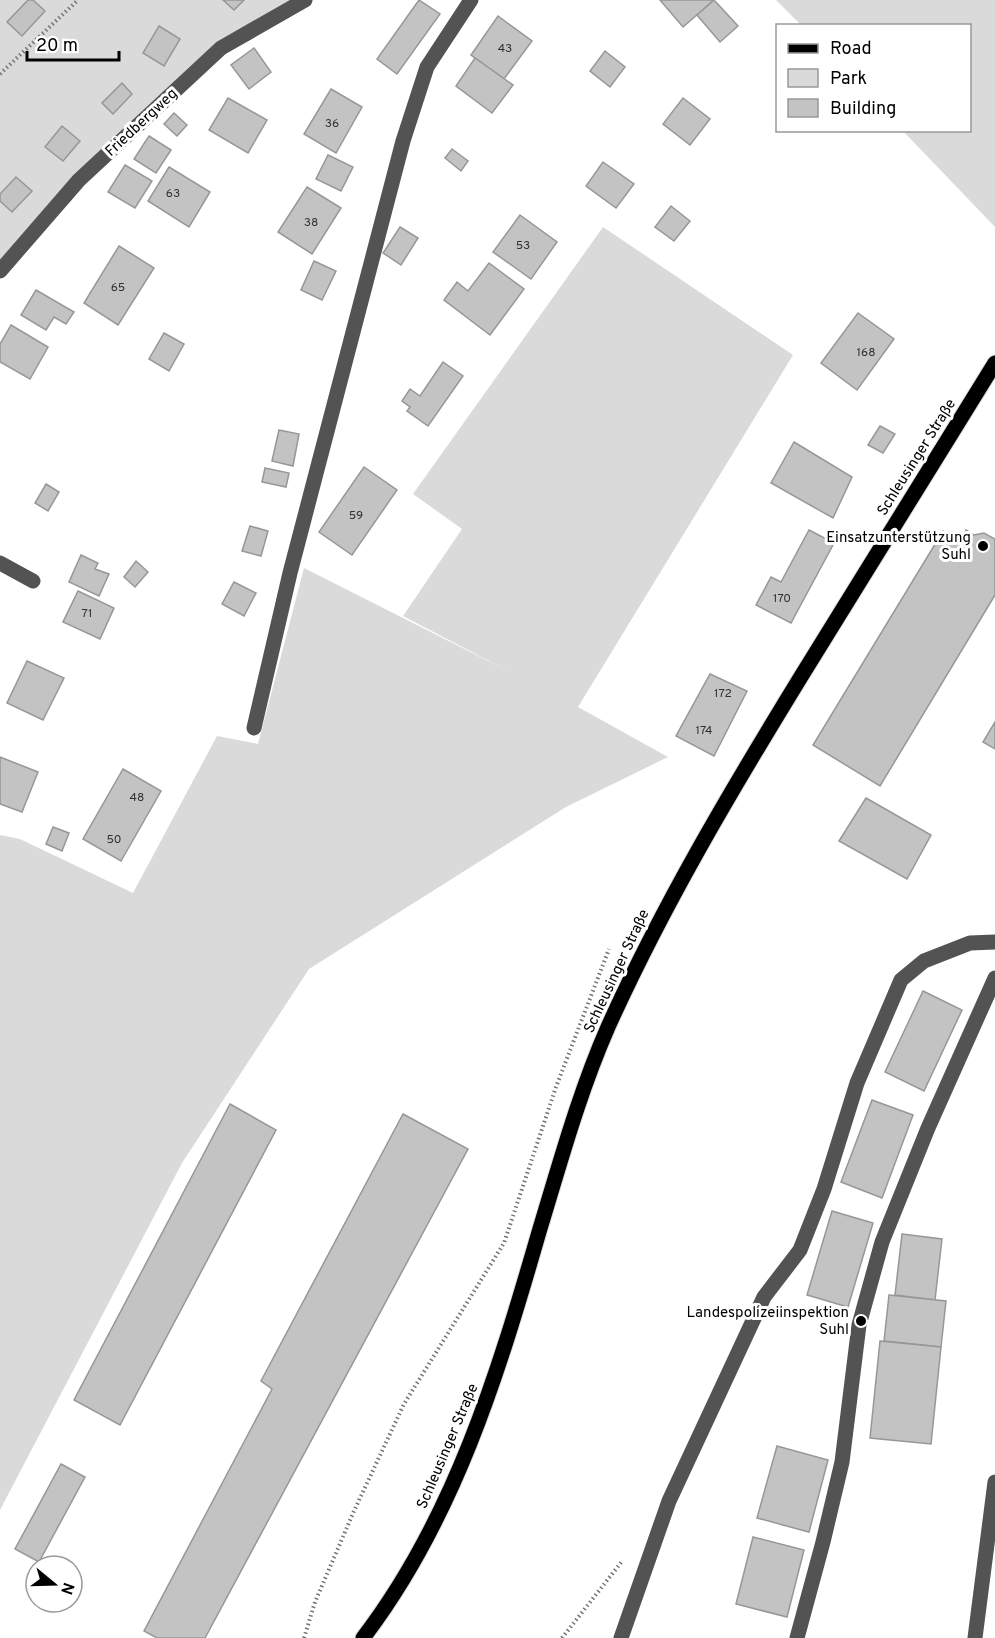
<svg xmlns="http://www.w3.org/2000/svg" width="995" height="1638" viewBox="0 0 995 1638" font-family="Overpass,sans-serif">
<rect width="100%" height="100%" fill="#fff"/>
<g fill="#dadada">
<polygon points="0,0 305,0 263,23 178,86 0,271"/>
<polygon points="776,0 995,0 995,227 903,131 970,130 970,26 801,25"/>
<polygon points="603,227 793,355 578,707 668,757 566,807 309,969 182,1163 0,1510 0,835 20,839 133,893 217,736 258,744 304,568 510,672 403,616 462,529 413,494"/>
</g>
<g fill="#c3c3c3" stroke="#979797" stroke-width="1.5">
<polygon points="28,0 33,0 45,11 22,36 7,22"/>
<polygon points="223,0 244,0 234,10"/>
<polygon points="419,0 440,14 397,74 377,59"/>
<polygon points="660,0 714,0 683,27"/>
<polygon points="714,0 738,26 720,42 697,15"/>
<polygon points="498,16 532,41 504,79 471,55"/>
<polygon points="159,26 180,39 164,66 143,53"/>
<polygon points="254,48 271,72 249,89 231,65"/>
<polygon points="605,51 625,67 610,87 590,71"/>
<polygon points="475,58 513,85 492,113 456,86"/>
<polygon points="122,83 132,94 113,114 102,103"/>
<polygon points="331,89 362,107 336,153 304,134"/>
<polygon points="228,98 267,120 248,153 209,130"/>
<polygon points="683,98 710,119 690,145 663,124"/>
<polygon points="174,113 187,125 177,136 164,124"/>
<polygon points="62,126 80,141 63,161 45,147"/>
<polygon points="149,136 171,150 156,173 134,159"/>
<polygon points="452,149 468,161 461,171 445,158"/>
<polygon points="328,155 353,167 341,191 316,179"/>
<polygon points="603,162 634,184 616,208 586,186"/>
<polygon points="125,165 152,181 135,208 108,192"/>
<polygon points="169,167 210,192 189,227 148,201"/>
<polygon points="16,177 32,191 12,212 0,201 0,194"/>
<polygon points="307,187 341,208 312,254 278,232"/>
<polygon points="671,206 690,221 674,241 655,227"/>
<polygon points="520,215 557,242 531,279 493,252"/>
<polygon points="400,227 418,238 401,265 383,253"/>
<polygon points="119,246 154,268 118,325 84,303"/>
<polygon points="314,261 336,271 322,300 301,290"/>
<polygon points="489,263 524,289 490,335 444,300 457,282 468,291"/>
<polygon points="36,290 74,312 66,324 54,317 46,330 21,315"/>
<polygon points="858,313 894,339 857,390 821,363"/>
<polygon points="11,325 48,347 30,379 0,362 0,344"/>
<polygon points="164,333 184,344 169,371 149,359"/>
<polygon points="443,362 463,376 428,426 407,411 410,407 402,401 410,389 420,396"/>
<polygon points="880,426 895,434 883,453 868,445"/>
<polygon points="279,430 299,434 293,466 272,461"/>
<polygon points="794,442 852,477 833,518 771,483"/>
<polygon points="364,467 397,490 352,555 319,532"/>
<polygon points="265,468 289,473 286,487 262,482"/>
<polygon points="46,484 59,492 48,511 35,503"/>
<polygon points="250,526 268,531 261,556 242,551"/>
<polygon points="809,530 834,543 791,623 756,605 771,577 781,582"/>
<polygon points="966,530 974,535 984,533 995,539 995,595 880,786 813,745 943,531 959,541"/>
<polygon points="81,555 98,563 95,569 109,574 99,596 69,582"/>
<polygon points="136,561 148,572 135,587 124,577"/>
<polygon points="234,582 256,593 244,616 222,604"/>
<polygon points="78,591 114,608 100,639 63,622"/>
<polygon points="27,661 64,678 43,720 7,703"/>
<polygon points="710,674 747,691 714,756 676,736"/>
<polygon points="995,722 995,749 983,742"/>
<polygon points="0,757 38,772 22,812 0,804"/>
<polygon points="123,769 161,791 121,861 83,839"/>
<polygon points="866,798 931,835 907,879 839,841"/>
<polygon points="53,827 69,833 62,851 46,844"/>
<polygon points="923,991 962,1010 924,1091 885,1072"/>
<polygon points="872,1100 913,1115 882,1198 841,1182"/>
<polygon points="230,1104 276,1130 120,1425 74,1400"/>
<polygon points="403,1114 468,1149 205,1638 157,1638 144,1631 272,1389 261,1381"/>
<polygon points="832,1211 873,1223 848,1307 807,1295"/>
<polygon points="902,1234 942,1239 935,1300 895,1295"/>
<polygon points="889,1295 946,1301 941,1347 884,1341"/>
<polygon points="880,1341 941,1347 931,1444 870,1438"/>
<polygon points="777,1446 828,1460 809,1532 757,1518"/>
<polygon points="61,1464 85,1477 39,1562 15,1549"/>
<polygon points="753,1537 804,1550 787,1617 736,1604"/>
</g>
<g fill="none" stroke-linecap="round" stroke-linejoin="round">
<defs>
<path id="major" d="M363,1638C454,1519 498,1374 539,1232C560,1163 579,1093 608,1027C663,905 732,789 802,675C866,570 931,467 995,363"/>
</defs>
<use href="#major" stroke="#dbdbdb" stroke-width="17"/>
<g stroke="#757575" stroke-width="4" stroke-dasharray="1.5 3" stroke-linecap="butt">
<polyline points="0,74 78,0"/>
<polyline points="304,1638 315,1602 354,1511 404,1404 504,1243 556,1087 609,949"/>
<polyline points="562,1638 623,1560"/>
</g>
<g stroke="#535353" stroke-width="15">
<polyline points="0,271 79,180 221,48 305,0"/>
<polyline points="0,563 33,581"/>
<polyline points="254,728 290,573 403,141 427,67 471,0"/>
<polyline points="621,1638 669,1501 764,1297 800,1250 824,1189 857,1083 901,980 924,961 970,943 995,942"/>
<polyline points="797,1638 823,1542 842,1462 859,1325 882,1242 928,1128 995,978"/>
<polyline points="975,1638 995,1482"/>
</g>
<use href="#major" stroke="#000" stroke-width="15"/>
</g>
<g fill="#000" stroke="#fff" stroke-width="2">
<circle cx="983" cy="546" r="6"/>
<circle cx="861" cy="1321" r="6"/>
</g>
<g text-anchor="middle" stroke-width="6" stroke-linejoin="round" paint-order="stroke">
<g font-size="12" fill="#313131">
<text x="505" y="52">43</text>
<text x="332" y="127">36</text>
<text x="173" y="197">63</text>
<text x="311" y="226">38</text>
<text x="523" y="249">53</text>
<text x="118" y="291">65</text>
<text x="866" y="356">168</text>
<text x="356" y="519">59</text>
<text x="782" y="602">170</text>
<text x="87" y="617">71</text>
<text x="723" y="697">172</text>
<text x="704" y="734">174</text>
<text x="137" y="801">48</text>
<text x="114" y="843">50</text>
</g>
<g font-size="15" fill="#000" stroke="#fff">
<text transform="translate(141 122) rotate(-43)" y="5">Friedbergweg</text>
<text transform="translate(916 457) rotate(-58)" y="5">Schleusinger Straße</text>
<text transform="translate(616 971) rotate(-65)" y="5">Schleusinger Straße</text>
<text transform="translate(447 1446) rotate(-67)" y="5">Schleusinger Straße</text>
</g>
<g font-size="15" fill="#000" stroke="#fff" text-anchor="end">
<text x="971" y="542">Einsatzunterstützung<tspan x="971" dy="17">Suhl</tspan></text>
<text x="849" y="1317">Landespolizeiinspektion<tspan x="849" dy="17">Suhl</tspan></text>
</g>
</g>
<rect x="776" y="24" width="195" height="108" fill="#ffffff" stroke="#999999" stroke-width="1.5"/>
<rect x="788" y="44" width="30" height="9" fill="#000000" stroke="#999999" stroke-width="1.5"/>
<text x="830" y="54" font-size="18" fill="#000000">Road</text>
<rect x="788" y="69" width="30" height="18" fill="#dadada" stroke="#999999" stroke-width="1.5"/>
<text x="830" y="84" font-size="18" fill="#000000">Park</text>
<rect x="788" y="99" width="30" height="18" fill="#c3c3c3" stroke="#999999" stroke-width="1.5"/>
<text x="830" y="114" font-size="18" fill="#000000">Building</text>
<g transform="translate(54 1584) rotate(109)"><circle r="28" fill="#ffffff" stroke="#999999" stroke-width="1.5"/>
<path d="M0-4.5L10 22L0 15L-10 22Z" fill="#000000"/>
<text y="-9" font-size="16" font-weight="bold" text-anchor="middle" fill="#000000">N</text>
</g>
<path d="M27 51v9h92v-9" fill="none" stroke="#000000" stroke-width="3"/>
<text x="36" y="51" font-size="18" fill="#000000" stroke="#ffffff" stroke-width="4.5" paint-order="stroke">20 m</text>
</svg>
